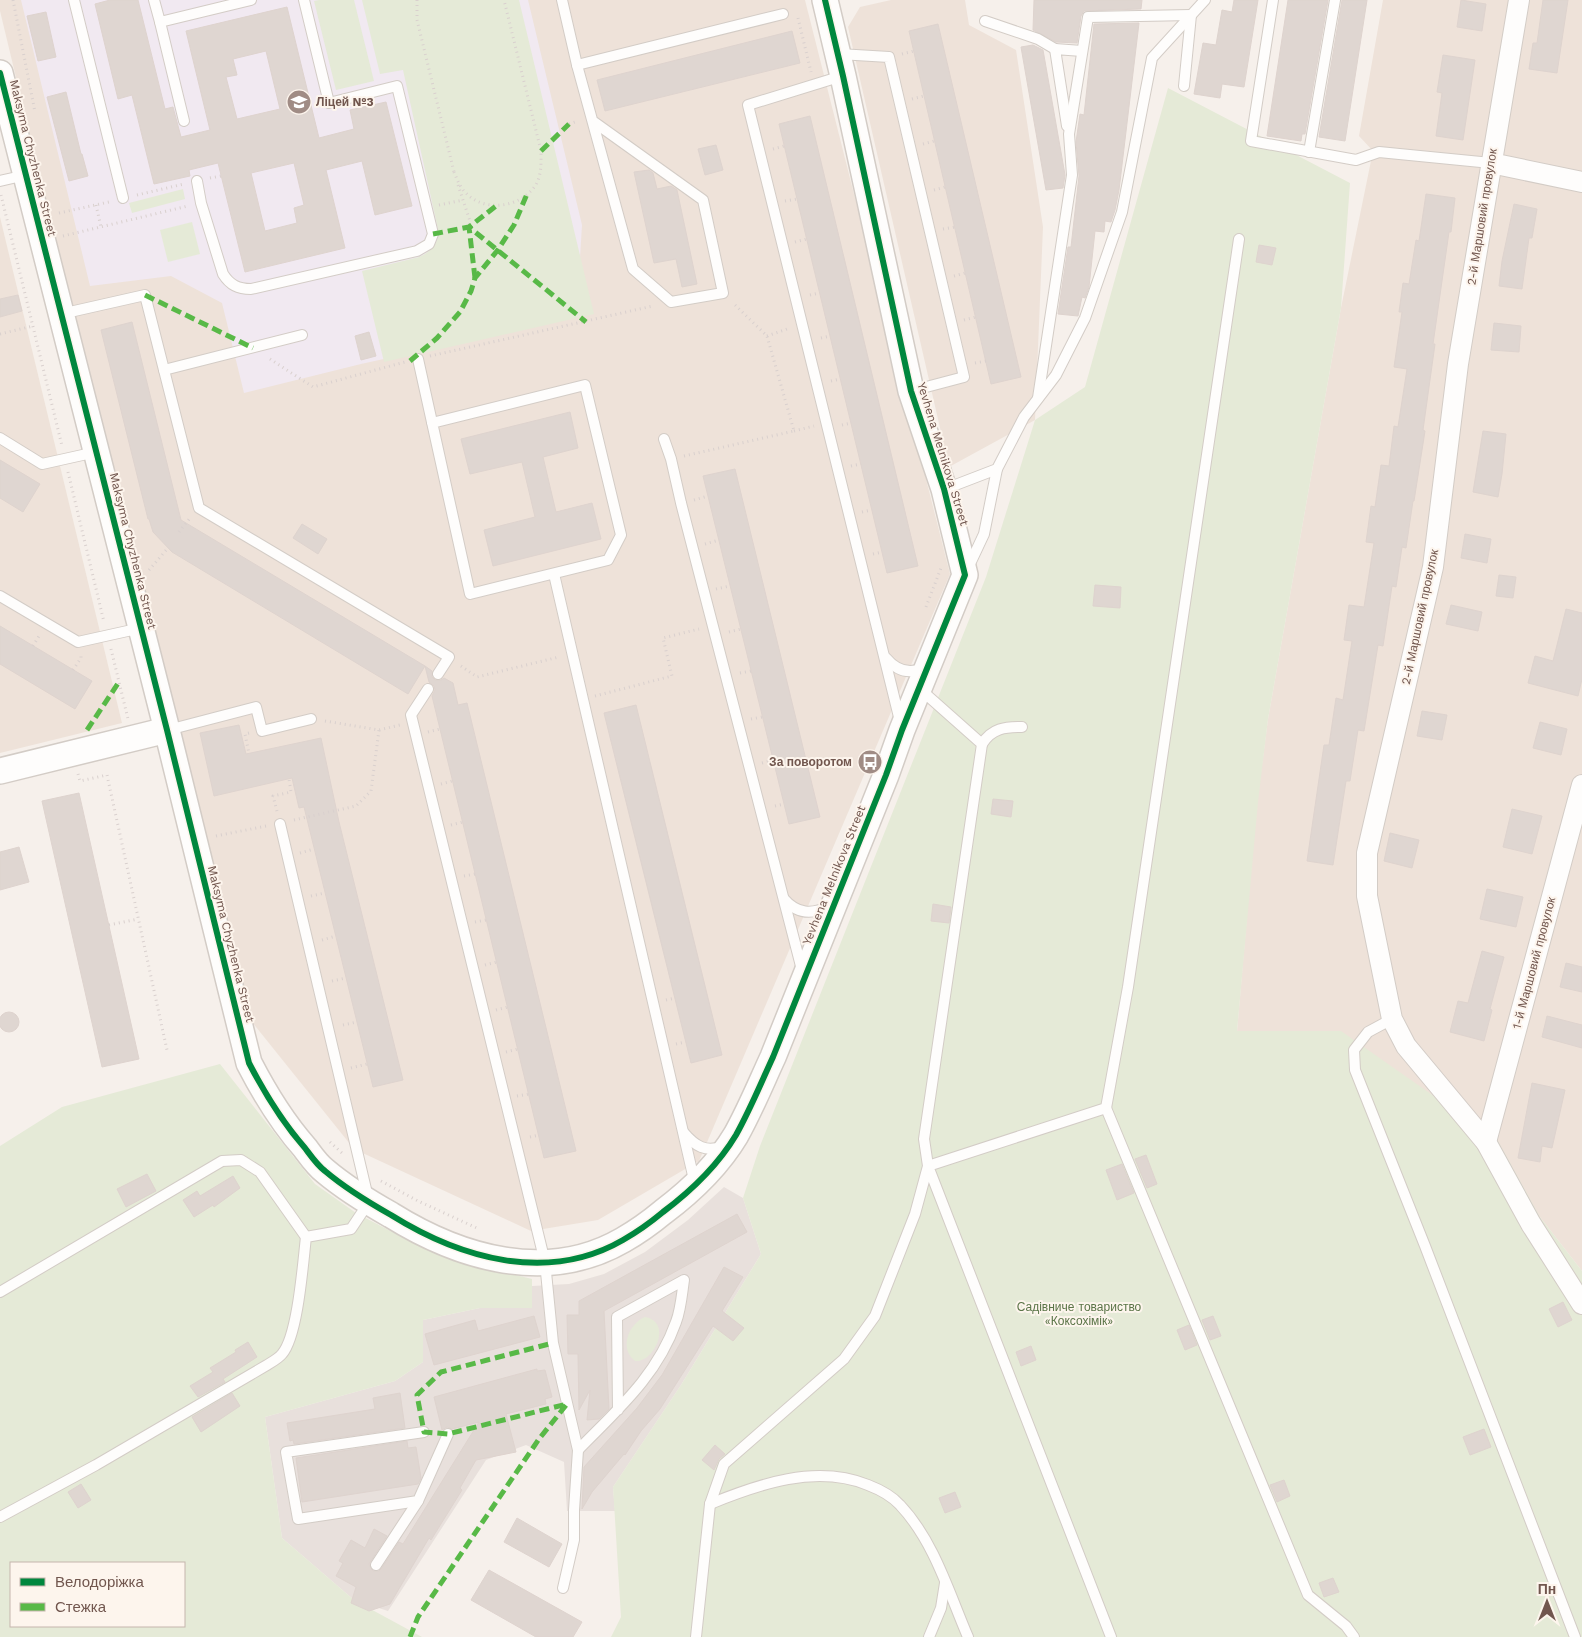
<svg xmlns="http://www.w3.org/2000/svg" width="1582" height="1637" viewBox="0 0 1582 1637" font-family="'Work Sans',sans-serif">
<rect width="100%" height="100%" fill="#f6f0eb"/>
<g fill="#eee2d9">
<polygon points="0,0 805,0 950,574 699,1161 598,1220 531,1231 354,1149 240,1007 0,11"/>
<polygon points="891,0 965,0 969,25 1016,50 1043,227 1035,420 949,467 848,27 860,7"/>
<polygon points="1383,0 1582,0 1582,1271 1540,1217 1237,1032 1256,811 1268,719 1341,308 1373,151 1359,136"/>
<polygon points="0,217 122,723 0,753"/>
</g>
<polygon fill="#e8e0dc" points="724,1187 743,1198 761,1254 681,1385 613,1487 615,1511 567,1511 564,1462 526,1445 486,1460 388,1611 354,1600 282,1538 265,1417 395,1381 423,1362 423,1320 480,1308 532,1308 532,1286 569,1284 604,1274 645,1252 688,1220"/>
<polygon fill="#f1e9f1" points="21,0 528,0 582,225 580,258 592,313 361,364 244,393 222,303 171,276 90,286"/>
<g fill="#e5ead7" fill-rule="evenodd">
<polygon points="319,0 354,0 374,81 336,90 314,1"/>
<path d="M362,0H519L594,314L384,362L362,271L419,257C430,252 436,246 439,234L403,70L380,74Z"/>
<polygon points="1168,88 1350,183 1341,308 1268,719 1258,802 1237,1031 1341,1031 1498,1141 1540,1217 1582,1271 1582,1637 611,1637 621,1617 613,1487 681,1385 761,1254 743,1198 760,1146 986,577 1035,420 1085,387"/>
<polygon points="183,189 185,199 132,213 129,203"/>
<polygon points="192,222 200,254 168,262 160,230"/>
<path d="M220,1064L315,1184L356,1213L400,1236L467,1263L532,1279V1308H480L423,1320V1362L395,1381L265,1417L282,1538L354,1600L422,1637H0V1146L62,1107ZM11,1563H184V1626H11Z"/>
<path d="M645,1317C673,1322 654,1363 635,1361C619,1349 628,1324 645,1317Z"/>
</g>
<g fill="#dfd6d1" stroke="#ded3ce" fill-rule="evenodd">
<path d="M110,0H138L165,109L173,107L181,137L210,130L186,31L287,7L319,138L354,129L350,110L386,102L412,206L375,215L362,161L326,170L345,248L245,272L218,163L189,170L190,176L154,184L132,95L118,99L95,4ZM266,51L280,109L237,119L226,77L237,75L233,59ZM294,163L304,205L294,208L297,223L265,231L251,173Z"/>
<polygon points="1034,0 1142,0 1141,9 1084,11 1081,16 1077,43 1056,42 1033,30"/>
<polygon points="1234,0 1258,0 1244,87 1222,84 1220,98 1194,94 1203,43 1216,45 1222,10 1232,12"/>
<polygon points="1288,0 1328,0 1305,134 1302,134 1301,141 1267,136"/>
<polygon points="1342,0 1367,0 1345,141 1319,137"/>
<polygon points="1461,0 1486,4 1482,31 1457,27"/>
<polygon points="1543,0 1568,0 1557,73 1529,69 1533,43 1537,43"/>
<polygon points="46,12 56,57 38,61 27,16"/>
<polygon points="1139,23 1119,190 1115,210 1111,222 1105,221 1104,232 1095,231 1089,287 1085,298 1082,297 1078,316 1058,314 1068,247 1071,247 1079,176 1076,142 1080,114 1084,115 1094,24"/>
<polygon points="938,24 1021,377 991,384 909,31"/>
<polygon points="792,31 800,63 605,111 597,80"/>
<polygon points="1033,45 1043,50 1065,175 1063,188 1046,190 1021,47"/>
<polygon points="1443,55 1475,60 1463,140 1436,136 1442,93 1437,92"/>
<polygon points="66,92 81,154 82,154 88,176 69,181 47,97"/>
<polygon points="810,116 918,566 887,573 779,124"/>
<polygon points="716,145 723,170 705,175 698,149"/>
<polygon points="649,170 653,173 657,189 671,186 677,190 697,284 682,287 676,259 654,263 634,172"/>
<polygon points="1426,194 1455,198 1451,232 1449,232 1433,344 1435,344 1423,430 1425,431 1414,501 1413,501 1406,548 1402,547 1396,587 1392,586 1383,646 1378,645 1364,731 1358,730 1350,781 1346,781 1333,865 1307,861 1324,745 1329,745 1336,698 1343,700 1352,641 1344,640 1349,605 1364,607 1374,543 1366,542 1371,506 1375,507 1381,465 1389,466 1394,426 1398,427 1407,369 1394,367 1402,312 1399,312 1403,283 1409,284 1416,240 1419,241"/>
<polygon points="1514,204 1537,209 1532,238 1529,238 1522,289 1499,286 1502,261"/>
<polygon points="1259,245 1276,248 1272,265 1256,262"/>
<polygon points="18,295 22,311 0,317 0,299"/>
<polygon points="132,322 181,520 425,666 408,694 172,552 153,532 149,519 148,519 101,330"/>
<polygon points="1494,323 1521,326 1519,352 1491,350"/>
<polygon points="369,332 376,356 361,360 355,336"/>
<polygon points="570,412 578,448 543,457 556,512 592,503 601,539 493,566 484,530 535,517 522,462 470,474 461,439"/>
<polygon points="1483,431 1506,434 1502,474 1498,497 1473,492"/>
<polygon points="0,460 40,484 23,512 0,498"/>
<polygon points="735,469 820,817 789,824 703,476"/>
<polygon points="302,524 327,539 318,554 293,538"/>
<polygon points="1465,534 1491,539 1487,563 1461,558"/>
<polygon points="1499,575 1516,577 1513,598 1496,596"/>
<polygon points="1095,585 1121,587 1120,608 1093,606"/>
<polygon points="1451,605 1482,612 1478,631 1446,624"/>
<polygon points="1566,609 1582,613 1582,679 1578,696 1528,683 1535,656 1553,661"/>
<polygon points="0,626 92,681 75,709 0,664"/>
<polygon points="425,666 432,671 432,677 435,680 441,680 444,678 453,683 458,705 467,703 576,1151 544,1158 432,696 435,690 434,686 429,682"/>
<polygon points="636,705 722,1055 691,1063 604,713"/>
<polygon points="1422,711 1447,715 1442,740 1417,736"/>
<polygon points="1540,722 1567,729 1561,755 1533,748"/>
<polygon points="239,725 246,754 321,738 339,822 403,1080 373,1087 304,807 299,808 292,778 214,796 200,733"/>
<polygon points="79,793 139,1059 102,1067 42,801"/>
<polygon points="993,799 1013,801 1011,817 991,814"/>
<polygon points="1512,809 1542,816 1532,854 1503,847"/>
<polygon points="1390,833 1419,840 1412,868 1384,861"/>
<polygon points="19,847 29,882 0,890 0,852"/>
<polygon points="1487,889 1523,897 1516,927 1480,919"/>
<polygon points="933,904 951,907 949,923 931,921"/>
<polygon points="1482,951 1504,957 1490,1009 1492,1010 1484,1041 1450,1032 1458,1001 1468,1003"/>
<polygon points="1566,963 1582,967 1582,992 1560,987"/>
<circle cx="9" cy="1022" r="10"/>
<polygon points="1547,1016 1582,1025 1582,1048 1542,1037"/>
<polygon points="1532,1083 1565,1090 1552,1148 1542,1146 1540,1162 1518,1158"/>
<polygon points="1146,1155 1157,1184 1147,1188 1135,1159"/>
<polygon points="1122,1164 1134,1193 1117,1200 1106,1170"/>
<polygon points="147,1174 156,1191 126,1207 117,1189"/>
<polygon points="233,1176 240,1188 214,1207 213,1205 194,1217 183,1200 197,1191 200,1196"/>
<polygon points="737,1214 747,1232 604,1311 609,1409 599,1419 587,1420 590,1390 579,1410 578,1354 568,1354 567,1315 579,1315 579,1301"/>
<polygon points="724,1267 743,1277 722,1311 744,1328 733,1341 713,1326 660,1409 641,1431 625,1455 624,1454 592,1492 582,1509 584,1467 637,1408 662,1375"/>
<polygon points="1563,1302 1572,1320 1558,1327 1549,1309"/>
<polygon points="534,1316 540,1337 434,1365 425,1334 475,1320 478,1331"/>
<polygon points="1213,1316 1221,1336 1210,1340 1202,1320"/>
<polygon points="1189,1325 1197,1345 1185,1350 1177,1330"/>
<polygon points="248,1342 257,1357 223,1379 225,1382 198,1397 190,1386 213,1372 210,1368 236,1352 235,1350"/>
<polygon points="1031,1346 1036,1360 1021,1366 1016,1352"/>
<polygon points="537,1369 537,1371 545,1370 552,1397 545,1399 546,1404 506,1414 516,1452 476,1460 460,1488 462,1490 431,1540 429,1538 390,1604 369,1611 351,1603 356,1587 336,1576 343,1563 339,1561 351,1540 365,1548 374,1529 387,1536 369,1564 373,1571 379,1571 381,1569 399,1542 403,1544 479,1422 452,1429 447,1427 442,1430 434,1397"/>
<polygon points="232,1393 240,1406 201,1432 192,1417"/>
<polygon points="400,1393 405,1428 294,1444 293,1440 290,1441 287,1423 375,1409 373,1398"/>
<polygon points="1484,1429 1491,1447 1470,1455 1463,1437"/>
<polygon points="407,1441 408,1448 416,1447 421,1478 418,1484 302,1502 296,1458"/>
<polygon points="715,1445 725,1454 719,1459 714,1470 702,1460"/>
<polygon points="1284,1480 1290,1496 1277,1502 1270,1485"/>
<polygon points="81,1484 91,1500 78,1508 68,1492"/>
<polygon points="955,1492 961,1507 945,1513 939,1498"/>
<polygon points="517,1518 562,1544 549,1567 504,1542"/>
<polygon points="489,1570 582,1622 573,1637 536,1637 471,1600"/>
<polygon points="1333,1578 1339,1592 1324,1597 1319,1583"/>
</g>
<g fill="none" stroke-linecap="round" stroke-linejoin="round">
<defs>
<g id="service">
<polyline points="74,0 123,198"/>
<polyline points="154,0 160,22 251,0"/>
<polyline points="562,0 577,65 633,269 671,302 723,293 703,200 594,122"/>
<polyline points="1273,0 1251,141 1356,160 1379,152 1491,163"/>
<polyline points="985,21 1038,39 1055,49"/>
<polyline points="160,22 184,121"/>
<polyline points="839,54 889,57 964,377 911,391"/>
<polyline points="577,65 783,14"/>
<polyline points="842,76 748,105 900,721"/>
<polyline points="1067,126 1055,49 1082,51"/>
<polyline points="1309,152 1335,0"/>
<polyline points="0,181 26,175"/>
<path d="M197,181L201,203L223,274C230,285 238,289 251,289L417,251L429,244L433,234L397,86L329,103L304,0"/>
<polyline points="61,314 145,295 199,508 449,657 438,674"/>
<polyline points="418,359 470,594 608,560 621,535 585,385 432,423"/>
<polyline points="164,370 302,335"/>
<polyline points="1038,398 1072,175 1069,134 1088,17 1191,15 1184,86"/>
<polyline points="0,438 42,464 96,452"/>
<polyline points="664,439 671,459 681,503 802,970"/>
<polyline points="945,489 997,469 1024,417 1056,375 1085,318 1122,212 1152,58 1205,0"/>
<polyline points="968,568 984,534 997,469"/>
<polyline points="554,574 695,1184"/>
<polyline points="0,596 78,642 141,628"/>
<path d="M886,658C896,670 908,675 923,668"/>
<polyline points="428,689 411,715 545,1262 553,1343 578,1450 574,1510 574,1540 563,1588"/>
<polyline points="168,730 256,707 262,731 311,719"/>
<path d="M982,744C992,728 1005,727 1022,727"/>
<path d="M784,899C797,914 812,915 829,906"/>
<polyline points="1392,1019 1368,1032 1354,1050 1355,1070 1425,1246 1575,1637"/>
<polyline points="1106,1108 1308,1595 1346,1626 1354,1637"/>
<path d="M684,1133C695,1146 706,1153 723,1146"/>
<polyline points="0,1292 222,1161 241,1160 260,1172 306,1237"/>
<polyline points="424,1432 286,1452 298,1519 418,1501 448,1434"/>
<path d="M578,1450C617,1410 657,1376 676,1322C681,1309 682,1293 684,1280L617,1317L618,1410"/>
<path d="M710,1504C759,1484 816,1464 868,1485C881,1490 891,1495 900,1505C934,1541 949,1593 968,1637"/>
<path d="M0,1517L96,1465L267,1365C272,1362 279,1358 282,1354C298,1336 303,1262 306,1237L351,1229L369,1202L280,824"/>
<polyline points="376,1565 418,1501"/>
<polyline points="696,1637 710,1504 724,1464 844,1359 875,1316 915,1214 928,1166 924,1139 982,744 920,689"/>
<polyline points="929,1637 941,1608 945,1583"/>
<polyline points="1111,1637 928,1166 1106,1108 1128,987 1239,239"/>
</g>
<g id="minor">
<polyline points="1519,0 1458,364 1433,567 1367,853 1367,896 1392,1019 1406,1046 1486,1142 1531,1224 1582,1304"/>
<polyline points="1491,163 1582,182"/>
<polyline points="1486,1142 1582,785"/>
</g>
<g id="tertiary">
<path d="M0,73L167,730L249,1063C265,1094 282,1122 305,1148C311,1156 317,1165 325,1171C345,1188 368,1202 391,1215C460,1258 547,1284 623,1240C637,1232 651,1222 663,1212C691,1191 718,1165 736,1135C750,1110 761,1083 773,1057L886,775L902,730L965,575L944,489L911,391L843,76L825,0"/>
<polyline points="0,771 167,730"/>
</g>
</defs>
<use href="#service" stroke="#d3ccc6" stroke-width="12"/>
<use href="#minor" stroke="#d3ccc6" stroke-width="22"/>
<use href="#tertiary" stroke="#d3ccc6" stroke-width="28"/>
<g stroke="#d9d0ce" stroke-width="3" stroke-dasharray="1 4" stroke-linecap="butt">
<polyline points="13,0 35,112"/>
<polyline points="417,0 417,20 454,172"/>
<polyline points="798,18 811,72"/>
<polyline points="902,54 914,51"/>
<polyline points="912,99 924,96"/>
<polyline points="569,124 578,121"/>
<polyline points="923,144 934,141"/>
<polyline points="773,149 784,146"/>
<path d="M454,172C456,177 458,182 461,187C478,213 518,210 535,186C542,175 541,163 541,151L504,0"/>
<polyline points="210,178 221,176"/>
<polyline points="458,185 470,221 469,227"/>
<polyline points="934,190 945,187"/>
<polyline points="1,195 62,446"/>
<polyline points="137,195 184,184"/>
<polyline points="785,201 797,199"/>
<polyline points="96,205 101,227"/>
<polyline points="439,205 463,200"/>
<polyline points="59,213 109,202"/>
<polyline points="943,229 955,227"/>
<polyline points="63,236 188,206"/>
<polyline points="795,242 807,239"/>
<polyline points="954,276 965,273"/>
<polyline points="810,295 819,293"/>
<polyline points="964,320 976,317"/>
<polyline points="0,334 33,326"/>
<polyline points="767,336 790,328"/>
<polyline points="821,338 830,336"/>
<polyline points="430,356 653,306"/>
<polyline points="270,359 313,387 405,362"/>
<polyline points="975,363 986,361"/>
<polyline points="831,381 840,379"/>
<polyline points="842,425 851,423"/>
<polyline points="794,431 814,426"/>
<polyline points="684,456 794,431 767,336 733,303"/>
<polyline points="851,466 861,464"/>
<polyline points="68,472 104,622"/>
<polyline points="694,500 708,496"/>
<polyline points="862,512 871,510"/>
<polyline points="179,532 190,518"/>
<polyline points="705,544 719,540"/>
<polyline points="873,554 882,552"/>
<polyline points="149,570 168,548"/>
<polyline points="716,589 730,586"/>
<polyline points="926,607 941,568"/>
<polyline points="729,632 741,629"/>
<polyline points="33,646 39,636"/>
<polyline points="111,649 128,719"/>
<polyline points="461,666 477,677 559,657"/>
<polyline points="73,670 81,658 81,656"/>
<polyline points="740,673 751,671"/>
<polyline points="595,696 672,676 663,638 699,629"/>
<polyline points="751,719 762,717"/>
<polyline points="325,721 379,730 400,725"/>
<polyline points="428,732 440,729"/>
<polyline points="249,733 245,734 249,754"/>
<polyline points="762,763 773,760"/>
<polyline points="78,774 80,781 107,775 167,1050"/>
<polyline points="441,784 452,781"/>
<polyline points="775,806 784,804"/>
<polyline points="277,811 273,796 291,792 289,779"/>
<polyline points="294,820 356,806 371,791 379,730"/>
<polyline points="451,825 463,822"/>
<polyline points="216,836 266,826"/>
<polyline points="300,853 314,849"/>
<polyline points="464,876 475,874"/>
<polyline points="311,896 325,893"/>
<polyline points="475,922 486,920"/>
<polyline points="109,925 138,919"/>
<polyline points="322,940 336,936"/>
<polyline points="485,965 497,962"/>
<polyline points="332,981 346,978"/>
<polyline points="666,1000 675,998"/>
<polyline points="496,1010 508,1007"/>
<polyline points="343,1025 357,1022"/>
<polyline points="676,1044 685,1042"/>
<polyline points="506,1052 518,1049"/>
<polyline points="351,1068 367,1064"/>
<polyline points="517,1096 529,1094"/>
<polyline points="530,1137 539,1135"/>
<polyline points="330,1142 342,1153"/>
<polyline points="381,1181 418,1201 479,1229"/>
</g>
<use href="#service" stroke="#fefdfc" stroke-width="10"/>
<use href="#minor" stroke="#fefdfc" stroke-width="20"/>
<use href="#tertiary" stroke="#fefdfc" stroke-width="25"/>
<g stroke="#58b947" stroke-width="5" stroke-dasharray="10 5" stroke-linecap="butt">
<polyline points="541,151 569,124"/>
<polyline points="433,234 469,227 496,206"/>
<polyline points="475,278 469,227 586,322"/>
<polyline points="145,295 253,348"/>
<polyline points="410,361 437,338 460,312 471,291 475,278 497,251 514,225 527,194"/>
<polyline points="87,730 119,682"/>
<polyline points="410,1637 418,1617 539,1439 567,1404 448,1434 424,1432 417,1395 441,1372 553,1343"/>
</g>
<defs>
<path id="cycleway" d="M0,73L167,730L249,1063C265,1094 282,1122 305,1148C311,1156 317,1165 325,1171C345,1188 368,1202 391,1215C460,1258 547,1284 623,1240C637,1232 651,1222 663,1212C691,1191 718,1165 736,1135C750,1110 761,1083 773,1057L886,775L902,730L965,575L944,489L911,391L843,76L825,0"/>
</defs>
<use href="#cycleway" stroke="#fdf5ed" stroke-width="9"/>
<use href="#cycleway" stroke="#00873e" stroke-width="6"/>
</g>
<defs>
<symbol id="school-disc" viewBox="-11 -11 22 22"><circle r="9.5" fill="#a08c85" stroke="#fdf5ed"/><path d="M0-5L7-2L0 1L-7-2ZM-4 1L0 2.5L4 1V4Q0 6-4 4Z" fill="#fff"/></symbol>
<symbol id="bus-disc" viewBox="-11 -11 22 22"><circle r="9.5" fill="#a08c85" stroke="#fdf5ed"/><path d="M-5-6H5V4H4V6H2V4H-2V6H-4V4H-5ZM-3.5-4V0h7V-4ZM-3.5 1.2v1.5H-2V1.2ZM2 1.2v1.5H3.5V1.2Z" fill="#fff"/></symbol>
</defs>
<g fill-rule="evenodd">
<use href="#school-disc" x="285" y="88" width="28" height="28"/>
<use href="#bus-disc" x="856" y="748" width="28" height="28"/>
</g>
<g text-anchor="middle" stroke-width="4" stroke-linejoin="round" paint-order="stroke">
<g font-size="12" font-weight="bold" fill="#71564e" stroke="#fdf5ed" text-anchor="start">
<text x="316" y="106">Ліцей №3</text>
<text x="852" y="766" text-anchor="end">За поворотом</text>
</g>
<g font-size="12" fill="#71564e" stroke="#fdf5ed">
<text transform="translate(33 158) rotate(76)" y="4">Maksyma Chyzhenka Street</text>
<text transform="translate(1482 217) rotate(-81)" y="4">2-й Маршовий провулок</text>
<text transform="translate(943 454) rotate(73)" y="4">Yevhena Melnikova Street</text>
<text transform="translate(133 551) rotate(76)" y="4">Maksyma Chyzhenka Street</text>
<text transform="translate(1420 617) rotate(-78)" y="4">2-й Маршовий провулок</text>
<text transform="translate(834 875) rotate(-68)" y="4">Yevhena Melnikova Street</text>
<text transform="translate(231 944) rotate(76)" y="4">Maksyma Chyzhenka Street</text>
<text transform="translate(1534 963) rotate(-75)" y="4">1-й Маршовий провулок</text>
</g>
<g font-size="12" fill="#5b7548" stroke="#fdf5ed">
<text x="1079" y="1311">Садівниче товариство<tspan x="1079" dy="14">«Коксохімік»</tspan></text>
</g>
</g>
<rect x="10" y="1562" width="175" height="65" fill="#fdf5ed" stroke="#c5b5ad"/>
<rect x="20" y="1578" width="25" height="8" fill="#00873e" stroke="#c5b5ad"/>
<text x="55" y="1587" font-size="15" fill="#71564e">Велодоріжка</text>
<rect x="20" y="1603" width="25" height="8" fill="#58b947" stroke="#c5b5ad"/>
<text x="55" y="1612" font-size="15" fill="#71564e">Стежка</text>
<g transform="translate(1547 1602)" stroke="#fdf5ed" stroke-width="4" paint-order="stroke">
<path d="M0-4L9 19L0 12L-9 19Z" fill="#71564e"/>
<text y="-8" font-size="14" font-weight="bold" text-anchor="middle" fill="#71564e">Пн</text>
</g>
</svg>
